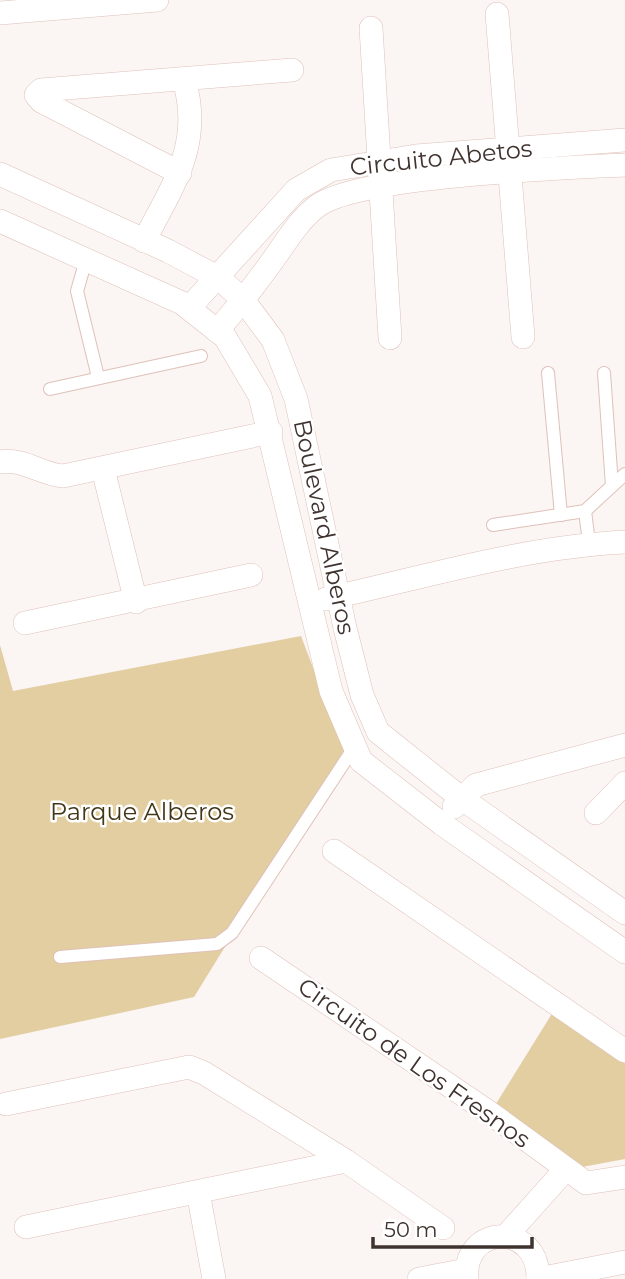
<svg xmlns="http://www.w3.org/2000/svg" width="625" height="1279" viewBox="0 0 625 1279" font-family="Montserrat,sans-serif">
<rect width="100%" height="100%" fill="#fbf5f3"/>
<g fill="#e2cea0">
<polygon points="301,636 345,752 194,997 0,1039 0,645 13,691"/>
<polygon points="553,1012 625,1062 625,1159 582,1167 494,1107"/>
</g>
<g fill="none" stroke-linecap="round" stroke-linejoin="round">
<defs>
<g id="service">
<polyline points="86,260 77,291 98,377"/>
<polyline points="548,373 561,515"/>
<polyline points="604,373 612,486"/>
<polyline points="50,389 201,356"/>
<polyline points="585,511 589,543"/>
<polyline points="493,525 585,511 625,474"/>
<polyline points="60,957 217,944 232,933 355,746"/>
</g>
<g id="minor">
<polyline points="0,13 157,0"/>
<polyline points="497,14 523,337"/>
<polyline points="371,28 390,338"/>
<polyline points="180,173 41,101 36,95 41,90 292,70"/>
<polyline points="0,174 168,251 219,278 244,301 273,340 296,399 345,628 362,695 378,732 461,798 625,913"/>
<polyline points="0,221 182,303 225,337 260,396 331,691 361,761 442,824 625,952"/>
<path d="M144,241C173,185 203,144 184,80"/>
<polyline points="189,308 296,190 331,170 416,156 625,140"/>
<path d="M217,331C237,308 255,285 273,260C286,242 298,221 316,207C356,175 566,168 625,165"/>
<path d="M0,462C24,458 40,474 63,476L271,432"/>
<polyline points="103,469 136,602"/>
<path d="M326,599C425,577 523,547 625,542"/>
<polyline points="25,623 251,575"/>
<polyline points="454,807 476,785 625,745"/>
<polyline points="596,813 625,783"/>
<polyline points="334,851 625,1051"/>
<polyline points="261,958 490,1113 586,1183 625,1177"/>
<polyline points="6,1104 189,1067 204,1073 346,1161 443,1228"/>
<polyline points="198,1192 214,1279"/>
<polyline points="26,1227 346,1161"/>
<polyline points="506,1236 565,1170"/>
<polyline points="419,1279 466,1270"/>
<path d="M467,1279C462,1224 539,1221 538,1279"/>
<polyline points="538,1279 625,1262"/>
</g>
</defs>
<use href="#service" stroke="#dfc1b9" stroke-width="14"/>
<use href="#minor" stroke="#dfc1b9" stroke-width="24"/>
<use href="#service" stroke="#fff" stroke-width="12"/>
<use href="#minor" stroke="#fff" stroke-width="23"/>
</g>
<g text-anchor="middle" stroke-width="5" stroke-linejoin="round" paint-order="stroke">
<g font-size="24" fill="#3f332f" stroke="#fff">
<text transform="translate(441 158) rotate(-6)" y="8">Circuito Abetos</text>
<text transform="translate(324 527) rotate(78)" y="8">Boulevard Alberos</text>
<text transform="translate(414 1063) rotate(35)" y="8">Circuito de Los Fresnos</text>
</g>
<g font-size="24" fill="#443718" stroke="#fff">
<text x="142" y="820">Parque Alberos</text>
</g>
</g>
<path d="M373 1237v10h159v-10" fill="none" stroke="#3f332f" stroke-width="3.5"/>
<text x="384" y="1237" font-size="21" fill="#3f332f" stroke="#ffffff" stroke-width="5" paint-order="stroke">50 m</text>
</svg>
